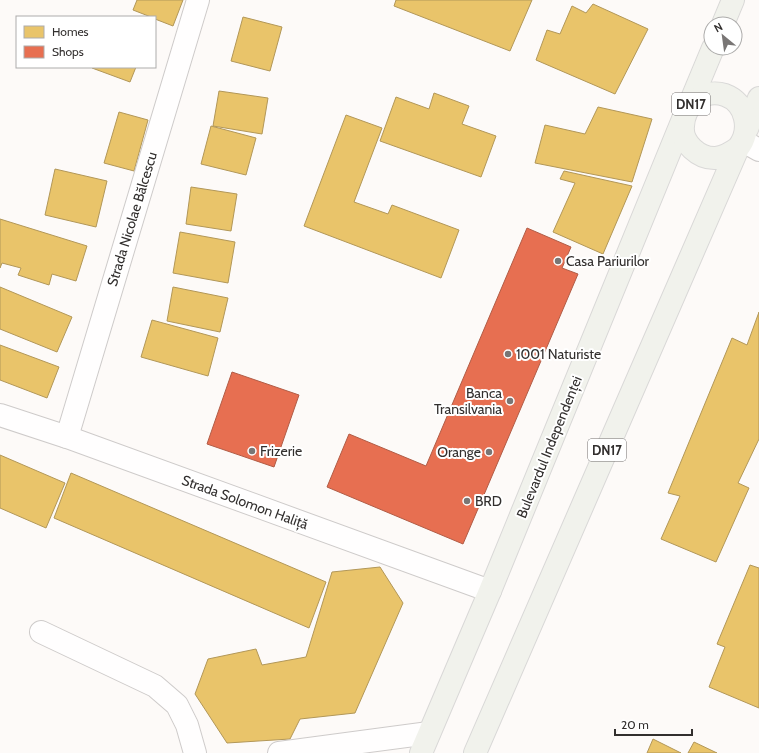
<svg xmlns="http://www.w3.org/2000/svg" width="759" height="753" viewBox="0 0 759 753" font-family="Cabin,sans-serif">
<rect width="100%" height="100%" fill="#fdfaf8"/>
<g fill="#e9c46a" stroke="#b29758">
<polygon points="137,0 183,0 173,26 155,19 155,17 151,17 133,10"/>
<polygon points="396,0 532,0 510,51 394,6"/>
<polygon points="593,4 648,29 615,94 536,60 547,30 560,34 572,6 586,13"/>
<polygon points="243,17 282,27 270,71 231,61"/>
<polygon points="92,67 136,67 130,82 92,68"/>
<polygon points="219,91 268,98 262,134 213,126"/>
<polygon points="434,93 469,106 462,124 496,136 481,177 380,141 396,97 429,109"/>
<polygon points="598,107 652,119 632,182 535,163 545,125 585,134"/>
<polygon points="119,112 148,120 134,171 104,163"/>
<polygon points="346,115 382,128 354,202 388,214 392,205 459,230 441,278 304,226"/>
<polygon points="211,126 256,138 246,175 201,164"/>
<polygon points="55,169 107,181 96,227 45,215"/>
<polygon points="564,171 632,186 603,254 553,232 575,183 560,179"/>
<polygon points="191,187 237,194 231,231 186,224"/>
<polygon points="0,219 87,246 76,281 52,274 49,285 18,275 21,268 2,263 0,268"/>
<polygon points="180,232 235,242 228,283 173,273"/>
<polygon points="0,287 72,317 57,352 0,329"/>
<polygon points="173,287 228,298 220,332 167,321"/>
<polygon points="759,312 759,439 738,483 749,488 716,562 661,539 680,496 668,493 732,338 747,345"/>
<polygon points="152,320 218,338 208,376 141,357"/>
<polygon points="0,345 59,367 47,398 0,380"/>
<polygon points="0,455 65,483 46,528 0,508"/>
<polygon points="71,473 326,582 309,628 54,518"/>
<polygon points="750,565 759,568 759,708 709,687 725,647 717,644"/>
<polygon points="380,567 403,603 355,713 300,719 290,739 227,743 195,694 208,659 256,649 262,665 306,657 332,572"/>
<polygon points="653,739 681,753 647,753"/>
<polygon points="694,742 717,753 688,753"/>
</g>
<g fill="#e76f51" stroke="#b15c46">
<polygon points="527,228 571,247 562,268 578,274 463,544 327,487 349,434 426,466"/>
<polygon points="232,372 299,395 274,467 207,444"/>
</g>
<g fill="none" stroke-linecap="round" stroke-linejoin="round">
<defs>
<g id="minor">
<polyline points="743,141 759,150"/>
<polyline points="0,415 67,437 490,591"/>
<polyline points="67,437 198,0"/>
<polyline points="41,632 155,686 177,705 187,725 195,753"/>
<polyline points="279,753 429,733"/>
</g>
<g id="major">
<polyline points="723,24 733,0"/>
<polyline points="688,108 713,48"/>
<polyline points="747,129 759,98"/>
<polyline points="421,753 490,591 683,119"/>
<path d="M475,753L738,148C752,131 747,103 725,95C703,88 684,105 683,126C681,143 699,159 716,158C725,157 731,153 738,148"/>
</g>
</defs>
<use href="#minor" stroke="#cecbca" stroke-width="24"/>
<use href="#major" stroke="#d9d8d7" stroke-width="24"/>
<use href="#minor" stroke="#fffefe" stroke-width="22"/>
<use href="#major" stroke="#f1f2ec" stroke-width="22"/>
</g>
<g fill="#797675" stroke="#fff" stroke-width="1.5">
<circle cx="558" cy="261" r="4"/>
<circle cx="508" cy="354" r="4"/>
<circle cx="510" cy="401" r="4"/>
<circle cx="252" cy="451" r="4"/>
<circle cx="489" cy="452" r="4"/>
<circle cx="467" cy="501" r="4"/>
</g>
<g text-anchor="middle" stroke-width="4" stroke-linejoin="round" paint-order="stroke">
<g fill="#fff" stroke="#706d6d" stroke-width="1">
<rect x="672" y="93" width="38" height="22" rx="3"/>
<rect x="588" y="439" width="38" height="22" rx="3"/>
</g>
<g font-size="13" font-weight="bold" fill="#322f2e">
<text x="691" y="109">DN17</text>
<text x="607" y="455">DN17</text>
</g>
<g font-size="14" fill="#322f2e" stroke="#fff">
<text transform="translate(132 219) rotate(-73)" y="5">Strada Nicolae Bălcescu</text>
<text transform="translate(549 447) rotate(-68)" y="5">Bulevardul Independenței</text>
<text transform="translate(245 502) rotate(20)" y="5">Strada Solomon Haliță</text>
</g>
<g font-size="14" fill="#322f2e" stroke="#fff" text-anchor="start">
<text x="566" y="266">Casa Pariurilor</text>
<text x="516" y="359">1001 Naturiste</text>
<text x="502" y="398" text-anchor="end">Banca<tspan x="502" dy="16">Transilvania</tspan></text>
<text x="260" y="456">Frizerie</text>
<text x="481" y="457" text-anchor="end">Orange</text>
<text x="475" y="506">BRD</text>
</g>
</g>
<rect x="16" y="16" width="140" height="52" fill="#ffffff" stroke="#adacab"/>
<rect x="24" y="26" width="20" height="12" fill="#e9c46a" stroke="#adacab"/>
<text x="52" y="36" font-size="12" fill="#322f2e">Homes</text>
<rect x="24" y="46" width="20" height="12" fill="#e76f51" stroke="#adacab"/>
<text x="52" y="56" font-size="12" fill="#322f2e">Shops</text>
<g transform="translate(723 36) rotate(331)"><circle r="19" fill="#ffffff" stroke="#adacab"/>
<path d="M0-3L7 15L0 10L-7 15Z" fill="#797675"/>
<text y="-6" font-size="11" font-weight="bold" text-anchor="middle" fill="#322f2e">N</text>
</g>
<path d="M615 729v6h77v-6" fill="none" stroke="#322f2e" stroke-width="2"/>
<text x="621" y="729" font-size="12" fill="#322f2e" stroke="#ffffff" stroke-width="3" paint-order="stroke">20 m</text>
</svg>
